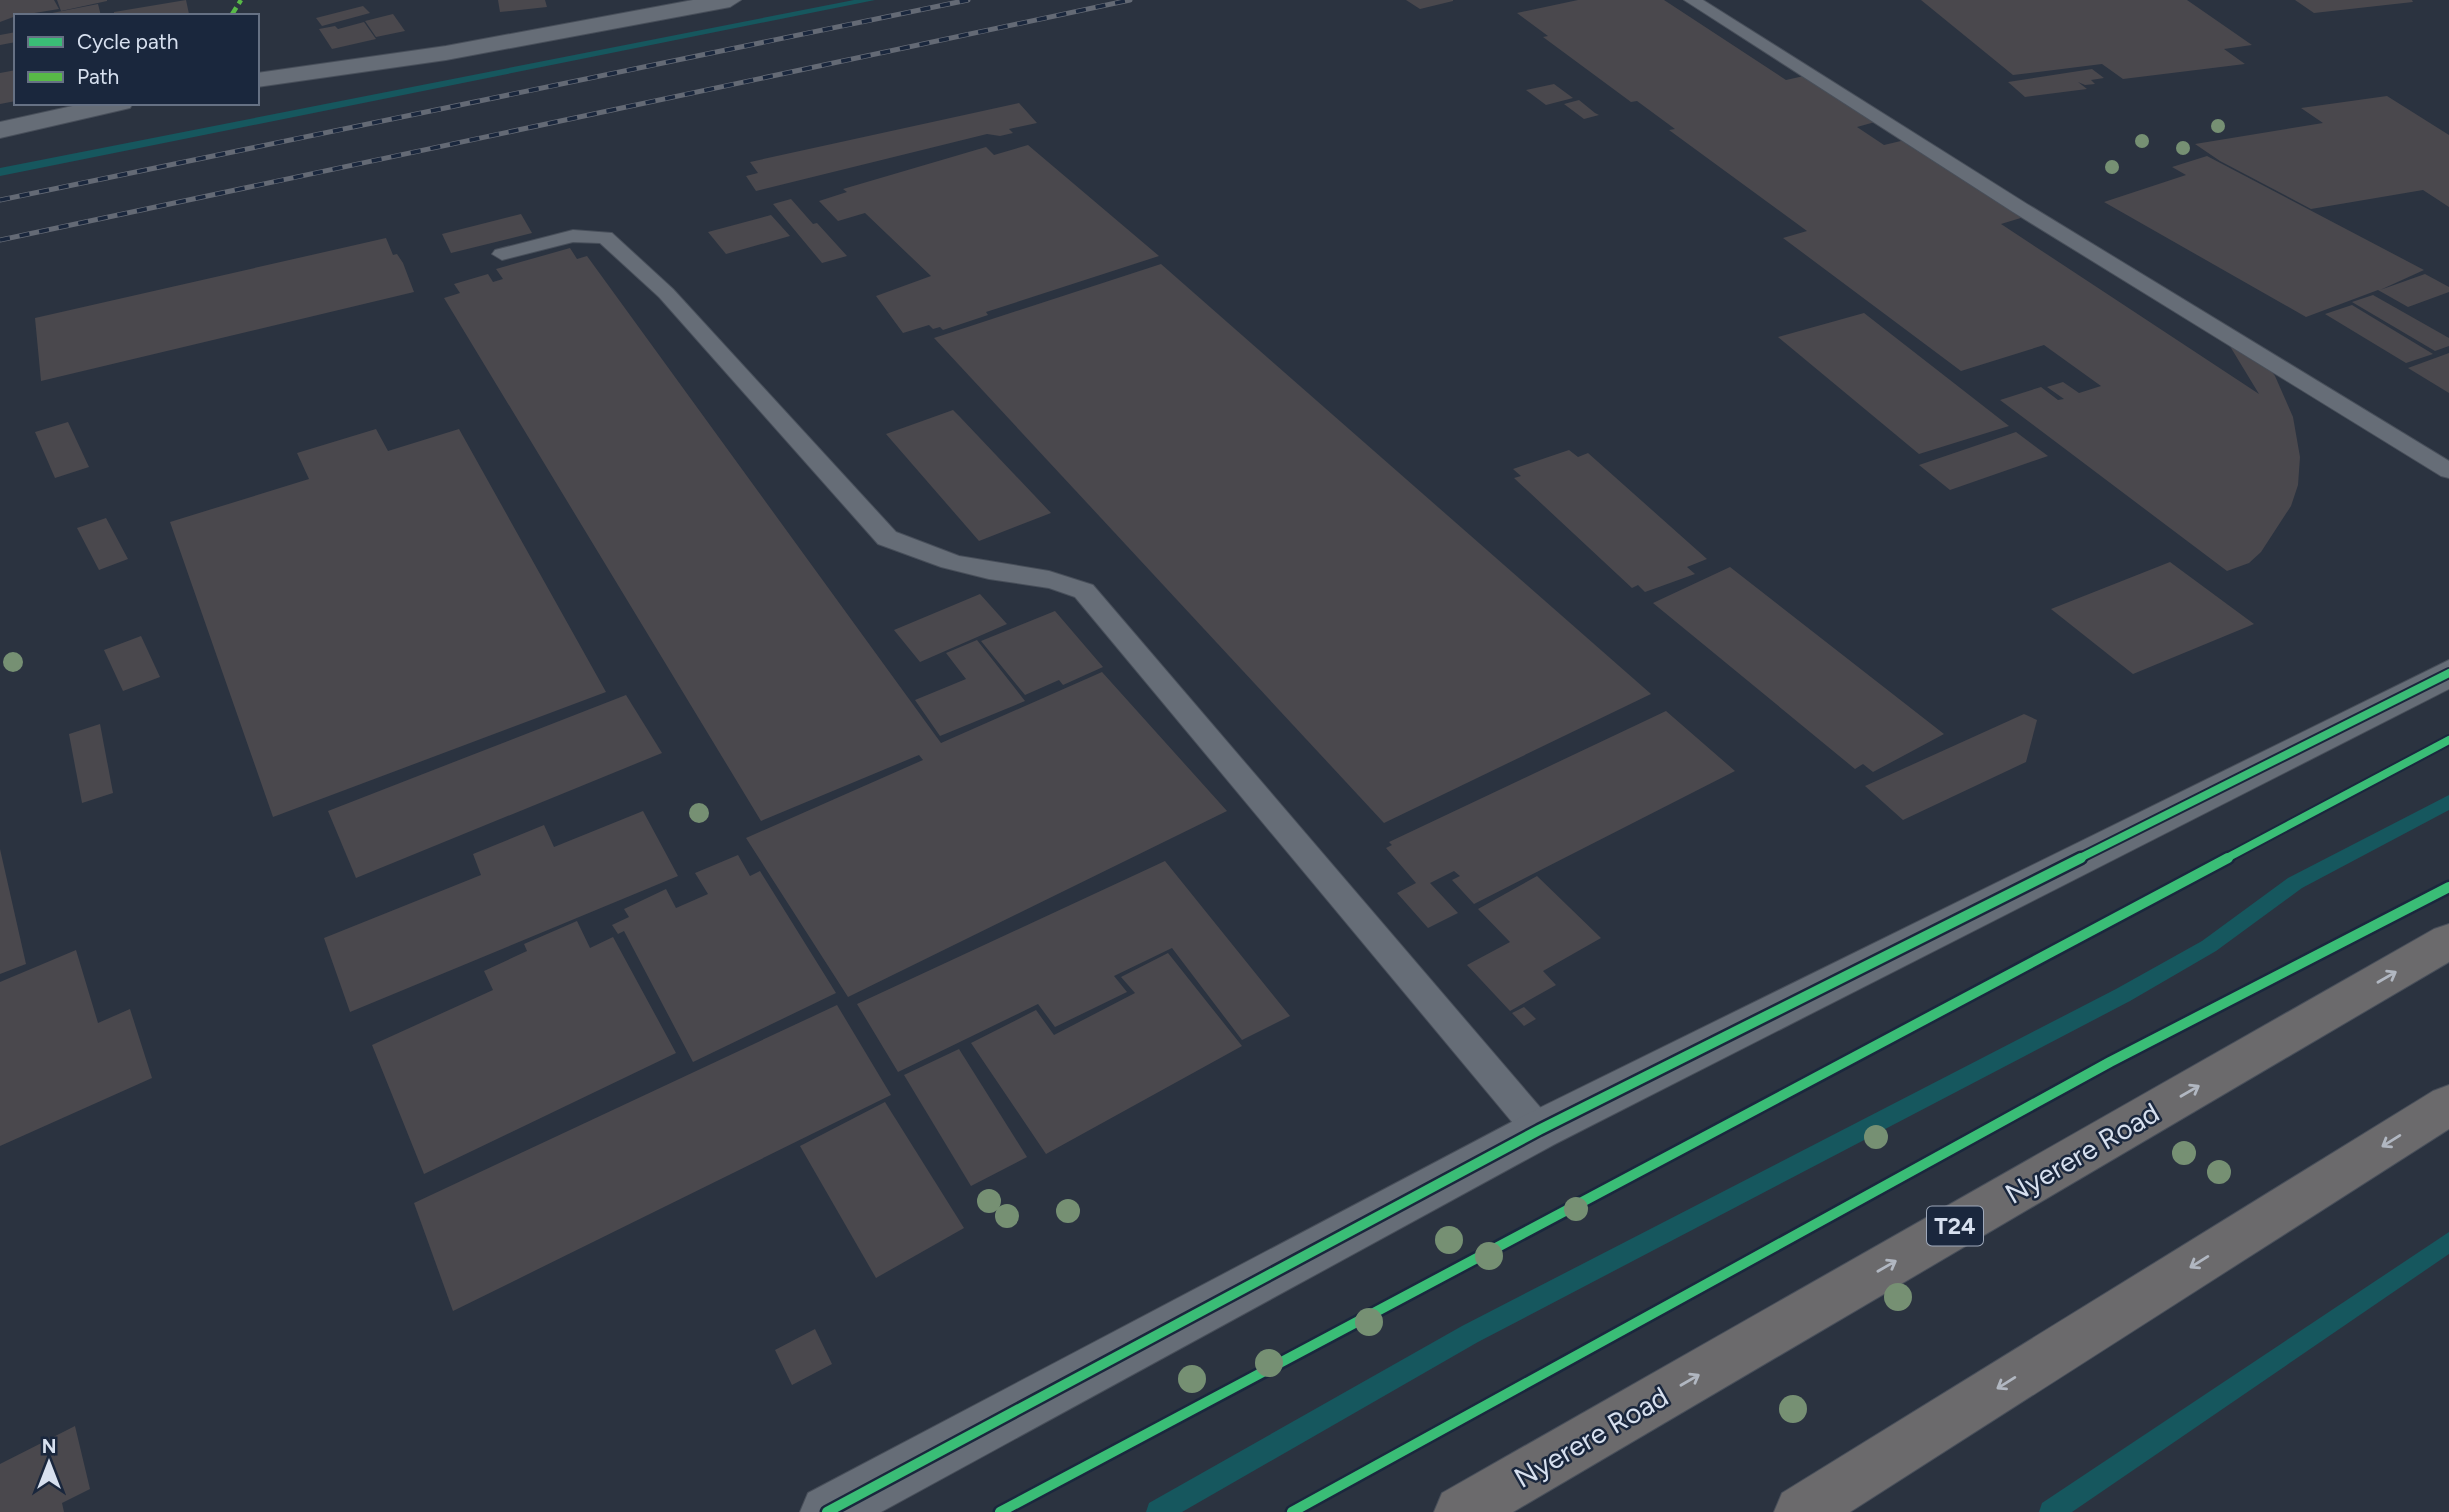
<svg xmlns="http://www.w3.org/2000/svg" width="2449" height="1512" viewBox="0 0 2449 1512" font-family="Figtree,sans-serif">
<rect width="100%" height="100%" fill="#2b3340"/>
<g fill="none" stroke-linecap="round" stroke-linejoin="round">
<g fill="#16575e" fill-rule="evenodd">
<polygon points="854,0 875,0 0,176 0,168"/>
<polygon points="2449,795 2449,810 2302,888 2216,951 2130,1001 1478,1342 1182,1512 1146,1512 1149,1503 1462,1326 2116,989 2202,941 2288,878"/>
<polygon points="2449,1232 2449,1254 2072,1512 2039,1512 2042,1503"/>
</g>
</g>
<g fill="#4a484d">
<polygon points="0,0 54,0 59,9 16,16 0,22"/>
<polygon points="57,0 107,0 107,1 61,11"/>
<polygon points="186,0 189,14 114,16 114,12"/>
<polygon points="498,0 545,0 547,7 500,12"/>
<polygon points="1406,0 1453,0 1453,1 1420,9"/>
<polygon points="1578,0 1664,0 1786,80 1804,76 1875,122 1857,127 1884,145 1905,140 2024,217 2001,224 2259,394 2228,343 2247,339 2275,376 2293,417 2300,457 2298,485 2291,506 2261,552 2249,563 2227,571 2000,400 2041,387 2058,400 2064,399 2047,387 2063,382 2079,393 2101,386 2044,345 1961,371 1783,238 1807,231 1669,130 1675,129 1637,101 1631,102 1543,37 1548,36 1517,13"/>
<polygon points="1921,0 2187,0 2252,45 2224,49 2245,64 2123,79 2102,64 2013,75"/>
<polygon points="2295,0 2412,0 2413,2 2314,13"/>
<polygon points="98,4 101,16 47,16 47,14"/>
<polygon points="363,6 370,13 322,26 316,18"/>
<polygon points="393,14 405,31 376,37 365,21"/>
<polygon points="364,22 376,39 332,49 319,29 335,26 338,29"/>
<polygon points="16,32 16,42 0,45 0,35"/>
<polygon points="2092,69 2104,78 2091,80 2095,84 2085,85 2078,82 2087,89 2025,97 2008,82"/>
<polygon points="16,70 16,101 0,104 0,73"/>
<polygon points="1554,84 1573,98 1546,105 1526,90"/>
<polygon points="2387,96 2449,135 2449,207 2423,190 2311,209 2220,161 2195,144 2323,123 2301,108"/>
<polygon points="1579,100 1595,113 1599,115 1584,119 1564,104"/>
<polygon points="1019,103 1037,123 1009,129 1013,133 1000,136 987,134 756,191 746,176 758,173 750,162"/>
<polygon points="1028,145 1159,256 986,312 988,315 943,330 940,327 933,329 929,325 903,333 876,296 931,276 865,213 838,221 819,201 847,192 843,189 986,147 994,155"/>
<polygon points="2207,156 2424,270 2380,290 2425,274 2449,287 2449,292 2408,307 2378,290 2306,317 2104,202 2186,175 2172,167"/>
<polygon points="791,199 813,224 817,223 847,256 822,263 773,204"/>
<polygon points="521,214 532,233 451,253 442,234"/>
<polygon points="771,215 790,236 726,254 708,232"/>
<polygon points="386,238 393,255 397,254 403,263 414,292 41,381 35,318"/>
<polygon points="570,248 577,259 587,256 941,743 1102,672 1227,811 848,997 746,838 923,760 919,755 761,821 444,298 460,293 454,284 488,274 493,282 503,279 496,269"/>
<polygon points="1161,264 1651,694 1384,823 934,338"/>
<polygon points="2373,295 2449,338 2449,346 2435,351 2352,302"/>
<polygon points="2352,305 2433,354 2406,363 2325,314"/>
<polygon points="1864,313 2009,426 1919,454 1778,337"/>
<polygon points="2449,353 2449,393 2408,368"/>
<polygon points="953,410 960,417 1051,513 979,541 886,434"/>
<polygon points="68,422 89,467 55,478 35,432"/>
<polygon points="376,429 388,451 459,429 606,692 273,817 170,522 309,479 297,453"/>
<polygon points="2016,432 2048,456 1950,490 1919,465"/>
<polygon points="1569,450 1578,457 1588,453 1707,559 1687,567 1695,574 1645,592 1638,585 1632,588 1514,478 1521,476 1513,469"/>
<polygon points="106,518 128,559 99,570 77,528"/>
<polygon points="2170,562 2254,624 2133,674 2051,609"/>
<polygon points="1730,567 1944,734 1873,772 1863,764 1855,769 1653,603"/>
<polygon points="980,594 1007,624 920,662 894,630"/>
<polygon points="1055,611 1103,667 1063,685 1059,680 1025,695 981,641"/>
<polygon points="141,636 160,677 123,691 104,650"/>
<polygon points="977,640 1025,701 940,736 915,700 966,679 946,653"/>
<polygon points="626,695 662,753 356,878 328,811"/>
<polygon points="1666,711 1735,771 1474,904 1452,880 1460,876 1454,871 1430,883 1458,913 1428,928 1397,893 1416,883 1386,848 1392,845 1389,842"/>
<polygon points="2024,714 2037,720 2026,762 1903,820 1865,786"/>
<polygon points="100,724 113,793 82,803 69,734"/>
<polygon points="643,811 678,876 350,1012 324,938 481,875 473,854 544,825 554,847"/>
<polygon points="0,849 26,964 0,974"/>
<polygon points="738,855 750,876 760,871 836,993 693,1062 624,931 618,934 612,925 629,917 624,909 666,889 676,908 708,894 695,873"/>
<polygon points="1165,861 1290,1016 1242,1040 1172,948 1114,976 1127,992 1055,1027 1038,1004 898,1072 857,1004"/>
<polygon points="1537,876 1601,938 1543,971 1556,985 1510,1011 1467,965 1510,942 1478,909"/>
<polygon points="577,921 590,948 613,937 676,1053 424,1174 372,1045 493,990 484,971 527,951 524,944"/>
<polygon points="76,950 98,1023 130,1009 152,1078 0,1146 0,982"/>
<polygon points="1168,953 1242,1046 1046,1154 971,1043 1036,1010 1054,1035 1135,993 1121,977"/>
<polygon points="837,1005 891,1095 453,1311 414,1203"/>
<polygon points="1524,1007 1536,1019 1524,1026 1512,1013"/>
<polygon points="959,1049 1027,1157 971,1186 904,1075"/>
<polygon points="885,1102 964,1228 876,1278 800,1146"/>
<polygon points="815,1329 832,1364 792,1385 775,1350"/>
<polygon points="75,1426 90,1489 62,1503 64,1512 0,1512 0,1464"/>
</g>
<g fill="none" stroke-linecap="round" stroke-linejoin="round">
<defs>
<g id="service">
<polygon points="1684,0 1703,0 2027,204 2449,461 2449,478 2441,476 2013,212"/>
<polygon points="573,230 612,233 673,289 896,532 959,556 1049,571 1093,585 1551,1120 1556,1130 1551,1140 1539,1145 1527,1140 1075,597 1049,588 989,579 941,567 878,544 659,297 600,243 573,242 502,260 492,254 495,250"/>
</g>
<g id="minor">
<polygon points="693,0 741,0 730,7 446,60 257,87 257,73 446,46"/>
<polygon points="86,103 133,103 130,108 0,138 0,122"/>
<polygon points="2449,660 2449,689 1555,1144 881,1512 800,1512 808,1493 1523,1116"/>
</g>
<g id="trunk">
<polygon points="2449,924 2449,962 1513,1512 1434,1512 1442,1493 2434,929"/>
<polygon points="2449,1085 2449,1129 1850,1512 1774,1512 1782,1493 2433,1091"/>
</g>
</defs>
<use href="#service" stroke="#484f5a" stroke-width="2"/>
<use href="#minor" stroke="#484f5a" stroke-width="2"/>
<use href="#trunk" stroke="#484f5a" stroke-width="2"/>
<use href="#service" fill="#666d77" fill-rule="evenodd"/>
<use href="#minor" fill="#666d77" fill-rule="evenodd"/>
<use href="#trunk" fill="#6b6a6c" fill-rule="evenodd"/>
<defs>
<g id="rail">
<polyline points="0,200 968,0"/>
<polyline points="0,240 1130,0"/>
</g>
</defs>
<use href="#rail" stroke="#646a75" stroke-width="5"/>
<use href="#rail" stroke="#1a273d" stroke-width="3.5" stroke-dasharray="10" stroke-linecap="butt"/>
<polyline stroke="#58b947" stroke-width="4.5" stroke-dasharray="10 4.5" stroke-linecap="butt" points="231,16 241,0"/>
<defs>
<g id="cycleway-far1">
<polyline points="2078,859 2449,673"/>
<polyline points="2225,859 2449,740"/>
</g>
<g id="cycleway">
<polyline points="827,1512 1539,1130 2081,858"/>
<polyline points="1000,1512 2228,858"/>
<polyline points="1292,1512 2110,1062 2449,887"/>
</g>
</defs>
<use href="#cycleway-far1" stroke="#1a273d" stroke-width="12"/>
<use href="#cycleway" stroke="#1a273d" stroke-width="15"/>
<use href="#cycleway-far1" stroke="#3abd76" stroke-width="8"/>
<use href="#cycleway" stroke="#3abd76" stroke-width="10"/>
</g>
<g fill="#769073">
<circle cx="2218" cy="126" r="7"/>
<circle cx="2142" cy="141" r="7"/>
<circle cx="2183" cy="148" r="7"/>
<circle cx="2112" cy="167" r="7"/>
<circle cx="13" cy="662" r="10"/>
<circle cx="699" cy="813" r="10"/>
<circle cx="1876" cy="1137" r="12"/>
<circle cx="2184" cy="1153" r="12"/>
<circle cx="2219" cy="1172" r="12"/>
<circle cx="989" cy="1201" r="12"/>
<circle cx="1576" cy="1209" r="12"/>
<circle cx="1068" cy="1211" r="12"/>
<circle cx="1007" cy="1216" r="12"/>
<circle cx="1449" cy="1240" r="14"/>
<circle cx="1489" cy="1256" r="14"/>
<circle cx="1898" cy="1297" r="14"/>
<circle cx="1369" cy="1322" r="14"/>
<circle cx="1269" cy="1363" r="14"/>
<circle cx="1192" cy="1379" r="14"/>
<circle cx="1793" cy="1409" r="14"/>
</g>
<defs><path id="oneway-shaft" d="M-6 0H5M1.5-3L5.5 0L1.5 3" fill="none" stroke-width="1.6" stroke-linecap="round" stroke-linejoin="round" transform="scale(1.75)"/></defs>
<g stroke="#b1b7c1">
<use href="#oneway-shaft" transform="translate(2387 977) rotate(-30)"/>
<use href="#oneway-shaft" transform="translate(2190 1091) rotate(-30)"/>
<use href="#oneway-shaft" transform="translate(2391 1141) rotate(148)"/>
<use href="#oneway-shaft" transform="translate(2199 1262) rotate(148)"/>
<use href="#oneway-shaft" transform="translate(1887 1266) rotate(-30)"/>
<use href="#oneway-shaft" transform="translate(1690 1380) rotate(-30)"/>
<use href="#oneway-shaft" transform="translate(2006 1383) rotate(148)"/>
</g>
<g text-anchor="middle" stroke-width="5" stroke-linejoin="round" paint-order="stroke">
<rect fill="#1a273d" stroke="#9ea8ba" stroke-width="2" x="1927" y="1206.5" width="56" height="39" rx="5"/>
<g font-size="23" font-weight="bold" fill="#d7e0ef">
<text x="1955" y="1234">T24</text>
</g>
<g font-size="28" fill="#d7e0ef" stroke="#1a273d">
<text transform="translate(2082 1153) rotate(-30)" y="10">Nyerere Road</text>
<text transform="translate(1591 1437) rotate(-30)" y="10">Nyerere Road</text>
</g>
</g>
<rect x="14" y="14" width="245" height="91" fill="#1a273d" stroke="#667184" stroke-width="2"/>
<rect x="28" y="37" width="35" height="10" fill="#3abd76" stroke="#667184" stroke-width="2"/>
<text x="77" y="49" font-size="21" fill="#d7e0ef">Cycle path</text>
<rect x="28" y="72" width="35" height="10" fill="#58b947" stroke="#667184" stroke-width="2"/>
<text x="77" y="84" font-size="21" fill="#d7e0ef">Path</text>
<g transform="translate(49 1463)" stroke="#1a273d" stroke-width="5" paint-order="stroke">
<path d="M0-5L12 26L0 18L-12 26Z" fill="#d7e0ef"/>
<text y="-10" font-size="19" font-weight="bold" text-anchor="middle" fill="#d7e0ef">N</text>
</g>
</svg>
